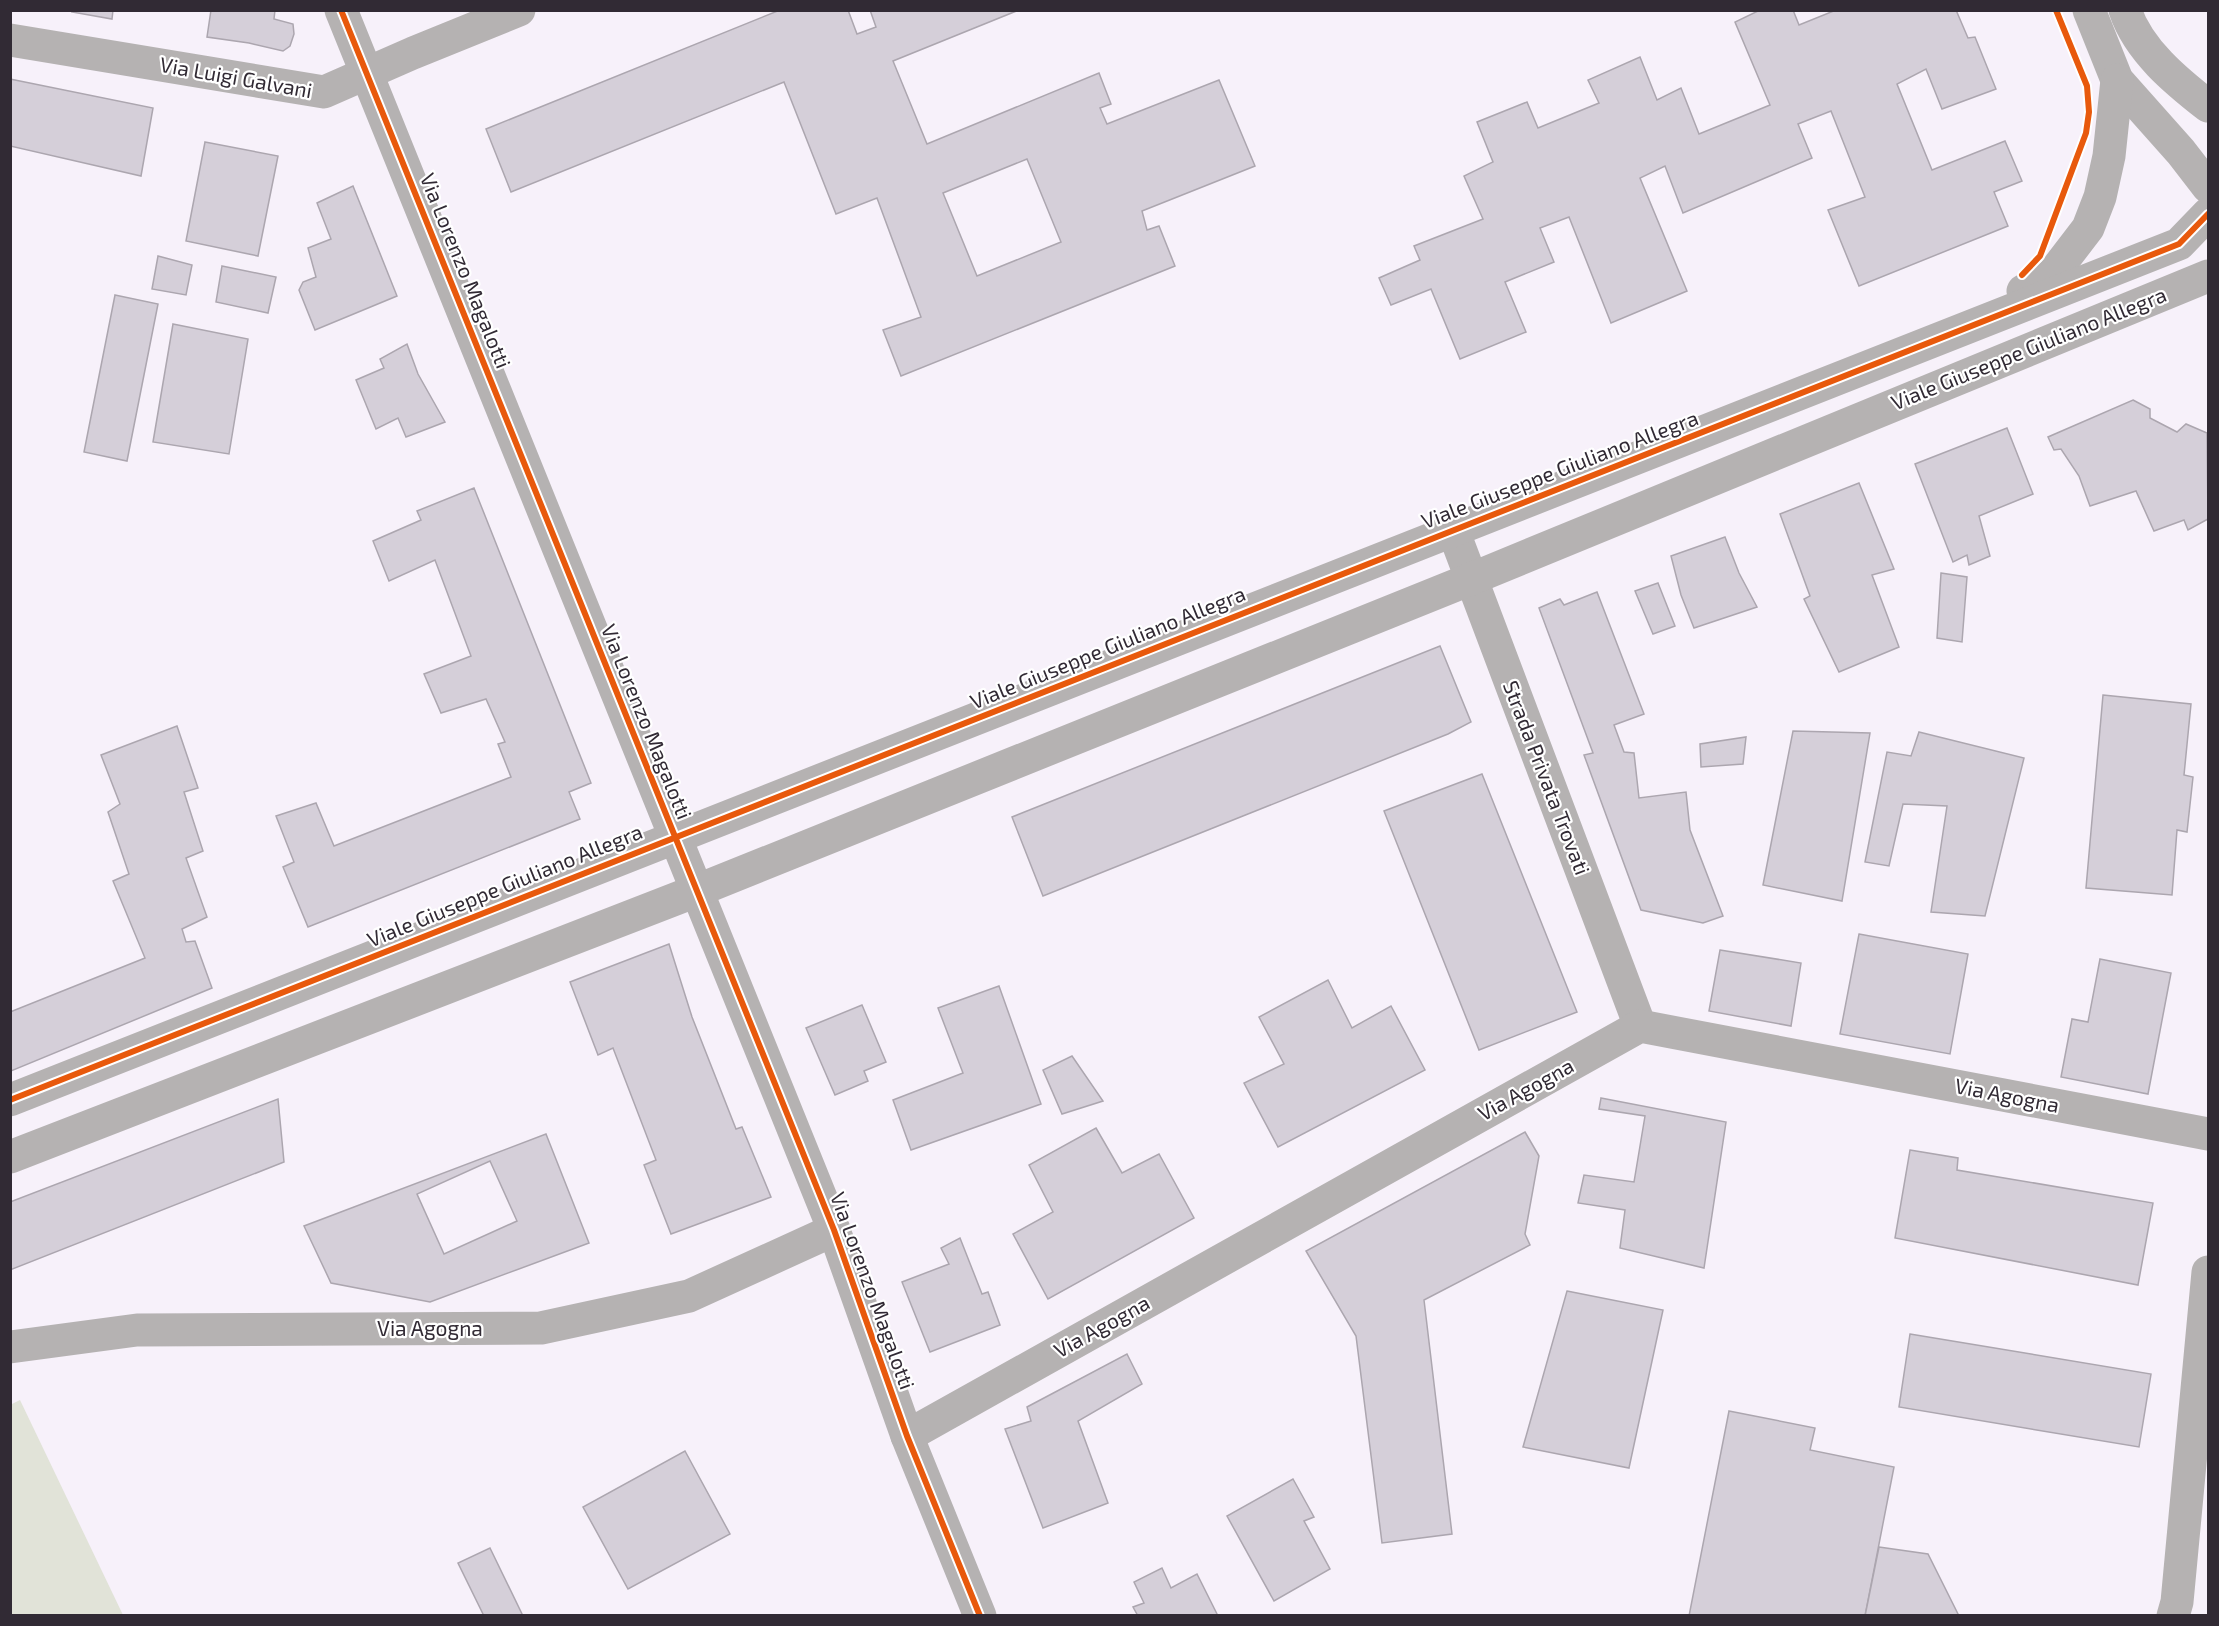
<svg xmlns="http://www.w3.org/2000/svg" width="2219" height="1626" viewBox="0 0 2219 1626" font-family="'Exo 2',sans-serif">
<rect width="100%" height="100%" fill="#f7f1fa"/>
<polygon fill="#e1e3d8" points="20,1400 123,1615 11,1615 10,1405"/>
<g fill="#d5cfd9" stroke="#aca6af" stroke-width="1.5" fill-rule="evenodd">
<polygon points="73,10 113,10 112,19 72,12"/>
<polygon points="211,10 275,10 274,19 293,24 294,34 290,46 283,51 249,43 207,37"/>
<path d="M780,10H848L857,34L876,27L870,10H1019L893,61L927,144L1099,73L1111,104L1100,108L1107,124L1219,80L1255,166L1142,211L1147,230L1159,226L1175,266L901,376L883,330L921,317L877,198L836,214L784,82L511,192L486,129ZM1027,159L1061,242L977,276L943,193Z"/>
<polygon points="1760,10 1793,10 1799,25 1836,10 1956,10 1968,38 1975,37 1996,89 1942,109 1926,69 1897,84 1932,170 2005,141 2022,181 1994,192 2008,226 1859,286 1828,210 1865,197 1831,111 1798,124 1812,158 1683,213 1665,166 1640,178 1687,291 1611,323 1569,217 1540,228 1554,262 1505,282 1526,332 1460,359 1431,289 1391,305 1379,278 1420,260 1414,246 1483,219 1464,176 1493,162 1477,122 1527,102 1538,128 1599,103 1588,80 1640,57 1657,100 1681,88 1699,134 1770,105 1735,22"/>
<polygon points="10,79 153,108 141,176 10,146"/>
<polygon points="205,142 278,156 258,256 186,241"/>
<polygon points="353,186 397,296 315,330 299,290 303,282 316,277 308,248 331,239 317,203"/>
<polygon points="158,256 192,265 186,295 152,289"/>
<polygon points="222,266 276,277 268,313 216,302"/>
<polygon points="115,295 158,304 127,461 84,452"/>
<polygon points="173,324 248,339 229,454 153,442"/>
<polygon points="407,344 418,374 445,422 406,437 398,418 376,429 356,380 384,368 380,359"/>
<polygon points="2133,400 2150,409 2150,418 2177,432 2186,424 2207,433 2208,519 2188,530 2184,520 2154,531 2136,491 2090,506 2079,476 2061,449 2054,450 2048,437"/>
<polygon points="2007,428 2033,494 1979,516 1990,556 1969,565 1967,555 1953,562 1915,464"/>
<polygon points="1859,483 1894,569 1872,575 1899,647 1839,672 1804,599 1810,596 1780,514"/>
<polygon points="474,488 591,783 569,792 580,819 308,927 283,867 294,862 276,816 316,803 334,846 511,777 498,744 505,742 486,699 441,713 424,674 471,656 435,560 389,581 373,541 421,520 417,511"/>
<polygon points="1725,537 1739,573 1757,607 1694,628 1681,595 1671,556"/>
<polygon points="1941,573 1967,577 1962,642 1937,638"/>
<polygon points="1658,583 1675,626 1653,634 1635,591"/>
<polygon points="1597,592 1644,714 1614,725 1624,752 1634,753 1639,798 1686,792 1690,830 1723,916 1703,923 1641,910 1584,755 1593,753 1539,608 1560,599 1564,605"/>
<polygon points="1440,646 1471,722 1448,734 1043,896 1012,817"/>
<polygon points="2103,695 2191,704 2184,775 2193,777 2187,832 2177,830 2172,895 2086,888"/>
<polygon points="177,726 198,788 184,792 203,851 186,858 207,917 182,929 186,942 195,941 212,988 11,1071 10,1012 145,958 113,881 129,874 108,812 120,804 101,755"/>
<polygon points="1793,731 1870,733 1842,901 1763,885"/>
<polygon points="1919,732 2024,758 1985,916 1931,912 1947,806 1903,804 1889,866 1865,862 1887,752 1911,756"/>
<polygon points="1746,737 1743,764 1701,767 1700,744"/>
<polygon points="1482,774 1577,1012 1479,1050 1384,811"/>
<polygon points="1859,934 1968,954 1950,1054 1840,1034"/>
<polygon points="669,944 692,1017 736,1129 742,1127 771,1197 671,1234 644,1165 656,1160 613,1048 598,1055 570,982"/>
<polygon points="1720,950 1801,963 1791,1026 1709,1011"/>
<polygon points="2100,959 2171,973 2148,1094 2061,1077 2072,1019 2088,1022"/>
<polygon points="1328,980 1352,1028 1391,1006 1425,1070 1278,1147 1244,1083 1284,1064 1259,1017"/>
<polygon points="999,986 1041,1104 911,1150 893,1100 963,1073 938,1008"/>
<polygon points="862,1005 886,1062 864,1071 868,1081 835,1095 806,1028"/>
<polygon points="1072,1056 1103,1101 1062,1114 1043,1070"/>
<polygon points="1601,1098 1726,1122 1704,1268 1620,1248 1625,1210 1578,1203 1584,1175 1634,1182 1645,1116 1599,1109"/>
<polygon points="278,1099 284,1162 10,1270 10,1202"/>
<polygon points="1096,1128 1122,1173 1159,1154 1194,1218 1048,1299 1013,1234 1053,1212 1029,1165"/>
<polygon points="1525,1132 1539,1156 1525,1234 1530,1245 1424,1300 1452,1534 1382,1543 1356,1336 1306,1251"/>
<path d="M546,1134L589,1243L430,1302L331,1283L304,1226ZM490,1161L517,1221L444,1254L417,1194Z"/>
<polygon points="1910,1150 1958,1158 1957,1170 2153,1203 2138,1285 1895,1238"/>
<polygon points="960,1238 982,1294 988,1292 1000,1325 930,1352 902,1282 949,1264 941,1248"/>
<polygon points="1567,1291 1663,1310 1629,1468 1523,1447"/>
<polygon points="1910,1334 2151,1374 2139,1447 1899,1407"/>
<polygon points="1127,1354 1142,1384 1078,1421 1108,1503 1043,1528 1005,1429 1031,1421 1027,1407"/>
<polygon points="1729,1411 1815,1428 1810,1450 1894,1467 1865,1616 1689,1616"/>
<polygon points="685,1451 730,1534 628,1589 583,1507"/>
<polygon points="1293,1479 1314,1517 1304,1521 1330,1569 1274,1601 1227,1516"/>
<polygon points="1879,1547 1928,1554 1959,1616 1865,1616"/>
<polygon points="490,1548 523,1616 484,1616 458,1563"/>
<polygon points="1162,1568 1171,1588 1197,1574 1218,1616 1138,1616 1133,1607 1144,1603 1134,1582"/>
</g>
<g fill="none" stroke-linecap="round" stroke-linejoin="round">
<g stroke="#b5b2b2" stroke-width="33">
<polyline points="341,10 834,1230 907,1436 980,1616"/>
<polyline points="10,40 324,92 413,53 519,10"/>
<polyline points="1453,530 1640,1026"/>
<polyline points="10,1347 137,1330 541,1328 689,1296 834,1230"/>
<polyline points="907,1436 1640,1026 2208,1134"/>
<polyline points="2173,1616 2177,1602 2208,1272"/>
</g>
<g stroke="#b5b2b2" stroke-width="33">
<polyline points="2089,10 2117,80 2181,152 2208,187"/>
<path d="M2125,10C2139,51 2176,81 2208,106"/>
<polyline points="2023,291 2052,275 2088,228 2100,197 2109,156 2117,80"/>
<polyline points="10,1100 2179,244 2208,214"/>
<polyline points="10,1157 696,891 1471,579 2208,276"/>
</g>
<defs>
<g id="cycleway">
<polyline points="341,10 834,1230 907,1436 980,1616"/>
<polyline points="2022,275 2040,256 2086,133 2089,112 2087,86 2056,10"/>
<polyline points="10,1100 2179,244 2208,214"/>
</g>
</defs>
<use href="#cycleway" stroke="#fff" stroke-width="10"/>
<use href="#cycleway" stroke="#e8590c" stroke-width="6"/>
</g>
<g text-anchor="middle" stroke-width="4.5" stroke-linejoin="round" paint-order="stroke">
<g font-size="21" fill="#312a34" stroke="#fff">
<text transform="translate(236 78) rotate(10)" y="7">Via Luigi Galvani</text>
<text transform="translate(465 271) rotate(68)" y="7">Via Lorenzo Magalotti</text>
<text transform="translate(2029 349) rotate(-22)" y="7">Viale Giuseppe Giuliano Allegra</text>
<text transform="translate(1560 470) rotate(-21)" y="7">Viale Giuseppe Giuliano Allegra</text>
<text transform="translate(1108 648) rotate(-22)" y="7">Viale Giuseppe Giuliano Allegra</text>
<text transform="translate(646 722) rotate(68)" y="7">Via Lorenzo Magalotti</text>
<text transform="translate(1546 778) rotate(69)" y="7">Strada Privata Trovati</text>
<text transform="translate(505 886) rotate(-22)" y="7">Viale Giuseppe Giuliano Allegra</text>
<text transform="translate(1526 1090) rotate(-29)" y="7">Via Agogna</text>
<text transform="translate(2007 1096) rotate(11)" y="7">Via Agogna</text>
<text transform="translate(872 1291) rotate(70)" y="7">Via Lorenzo Magalotti</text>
<text transform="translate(1102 1327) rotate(-29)" y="7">Via Agogna</text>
<text x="430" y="1336">Via Agogna</text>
</g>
</g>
<rect width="2219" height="1626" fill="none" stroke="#312a34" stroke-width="24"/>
</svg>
